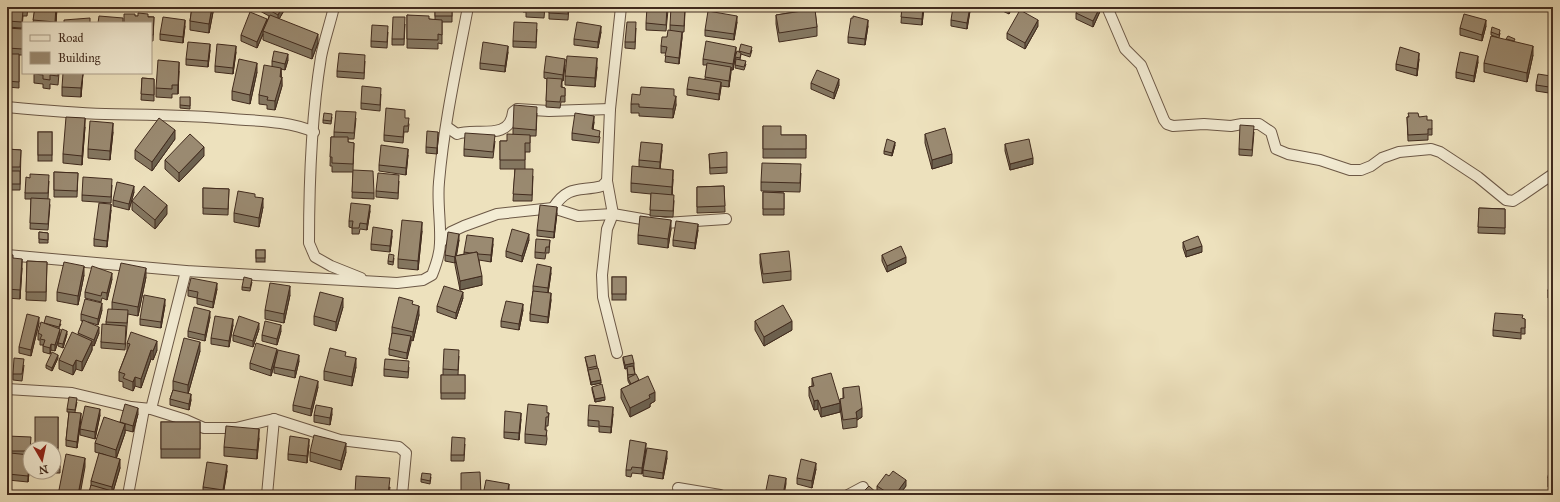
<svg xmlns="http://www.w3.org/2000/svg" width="1560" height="502" viewBox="0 0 1560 502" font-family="'IM FELL Great Primer',serif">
<rect width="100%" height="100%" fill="#ede1bd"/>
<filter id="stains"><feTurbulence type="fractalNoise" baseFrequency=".005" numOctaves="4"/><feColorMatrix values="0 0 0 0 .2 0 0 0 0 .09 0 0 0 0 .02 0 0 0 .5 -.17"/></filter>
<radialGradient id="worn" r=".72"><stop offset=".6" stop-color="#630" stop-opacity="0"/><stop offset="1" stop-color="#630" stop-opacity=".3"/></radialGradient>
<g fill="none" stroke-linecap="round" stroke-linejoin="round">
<defs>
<g id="street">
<path d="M334,7C330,24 324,41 321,57C311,118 309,182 309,243L315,257L331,266L361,278"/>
<polyline points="1107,7 1125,49 1141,65 1164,120 1167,124 1173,126 1204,124 1231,126 1242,124 1259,124 1271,132 1276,149 1288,154 1320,160 1350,170 1361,170 1371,166 1382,158 1399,152 1431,149 1440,152 1478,177 1506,200 1513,201 1521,196 1553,174"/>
<path d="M7,107C39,110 72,113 105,114C147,115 190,115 233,119C259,121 289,121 314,132"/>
<path d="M447,127L457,134C475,127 510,142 513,112L517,109L549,111L610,109"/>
<path d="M553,208C569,184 580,192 602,186L607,181"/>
<polyline points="440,243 451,232 464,226 497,214 553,208 578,216 613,214 665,223 726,219"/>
<path d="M7,255L186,271L397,283L423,280L432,275C436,265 440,254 440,243C441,222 437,202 439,182C444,123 457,65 468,7"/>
<polyline points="617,353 603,297 602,275 607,229 613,214 607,181 610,109 621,7"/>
<polyline points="7,389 72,393 131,407 151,409 186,420 204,428 236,428 274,419 340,440 399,447 406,453 402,495"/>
<polyline points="151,409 186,271"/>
<polyline points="678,488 720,495"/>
<polyline points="128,495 144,409"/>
<polyline points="267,495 274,419"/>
<polyline points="848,495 863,487"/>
</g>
</defs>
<use href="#street" stroke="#6c5846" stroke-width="12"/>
<use href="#street" stroke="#f3ecd4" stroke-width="10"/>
</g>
<g fill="#847761" stroke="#412b1e">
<polygon points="7,7 28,7 27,16 23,16 22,28 7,27"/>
<polygon points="35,7 57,7 56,23 33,23"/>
<polygon points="192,7 214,7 209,33 190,30 190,21"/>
<polygon points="260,7 286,7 279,19 318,43 312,59 263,40 263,34 257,48 241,41 241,35 267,22 269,16 260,11"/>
<polygon points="435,7 452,7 452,22 442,22 442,44 438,43 438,49 407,48 407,15 429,19 435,20"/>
<polygon points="505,7 522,7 522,8"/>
<polygon points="523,7 545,7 544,18 526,17 526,12 523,12"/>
<polygon points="549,7 569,7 568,20 549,19"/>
<polygon points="776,7 795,7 795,10 776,9"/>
<polygon points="798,7 818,7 817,11 815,11 817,27 817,36 779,42 776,24 776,15 807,10 798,9"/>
<polygon points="902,7 924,7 922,25 901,23"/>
<polygon points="970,7 970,11 967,29 951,26 951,20"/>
<polygon points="994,7 1012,7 1009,14"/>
<polygon points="1102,7 1093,27 1076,19 1076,13"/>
<polygon points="668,10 666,31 646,30 646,23"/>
<polygon points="685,12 684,32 682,32 682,38 679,64 665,62 666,53 661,53 661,46 667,37 670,30 670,25"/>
<polygon points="135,16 154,17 153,41 151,41 151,23 124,23"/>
<polygon points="737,22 734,40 705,36 705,30"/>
<polygon points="405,24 404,45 392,45 392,39"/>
<polygon points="185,26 183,43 160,40 160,34"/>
<polygon points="868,26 865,45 848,43 848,37"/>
<polygon points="1038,26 1025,49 1007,39 1007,33"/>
<polygon points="1486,26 1482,41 1460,35 1460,28"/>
<polygon points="7,28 23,29 23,55 19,55 19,88 7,87"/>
<polygon points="636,28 635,49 625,48 625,42"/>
<polygon points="537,29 536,48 513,47 513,41"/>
<polygon points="388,32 387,48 371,47 371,41"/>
<polygon points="601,32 598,48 574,45 574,39"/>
<polygon points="1491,32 1500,33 1499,38 1491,35"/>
<polygon points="210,50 208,67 186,65 186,59"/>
<polygon points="752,50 750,57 741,54 740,60 746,64 744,70 735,68 736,60 735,58 733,70 731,70 729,87 721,86 719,100 687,95 687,89 705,79 707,65 703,65 703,59 736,53 739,52 739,51"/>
<polygon points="236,52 233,74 215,72 215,66"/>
<polygon points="508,52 505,72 480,69 480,63"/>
<polygon points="1533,55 1527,82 1484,72 1484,63"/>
<polygon points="1419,59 1417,76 1396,70 1396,64"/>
<polygon points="288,60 285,70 281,69 282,86 275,110 267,109 267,105 259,104 259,95 272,66 272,61"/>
<polygon points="365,61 364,79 337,77 337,71"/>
<polygon points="1478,62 1474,82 1456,78 1456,72"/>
<polygon points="565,65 563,81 562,81 562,87 565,88 565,102 561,102 560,108 546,107 547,79 544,78 544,72"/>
<polygon points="597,67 595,87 565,85 565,76"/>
<polygon points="179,71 178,94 172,94 172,98 156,97 156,88"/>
<polygon points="257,72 250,104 232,100 232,91"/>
<polygon points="34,73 59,73 58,85 50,84 50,89 43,88 43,84 34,83"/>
<polygon points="83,73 81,97 62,96 62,87"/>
<polygon points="142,78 154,79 154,101 141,100"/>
<polygon points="1551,82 1549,93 1536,91 1536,85"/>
<polygon points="811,83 839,85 834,99 811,89"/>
<polygon points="381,94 380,111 361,109 361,103"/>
<polygon points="674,96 676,105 673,118 639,116 639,113 631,113 631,104"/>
<polygon points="190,97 190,109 180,108 180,105"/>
<polygon points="537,113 536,136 530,136 530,152 525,152 525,169 533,176 532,201 513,201 515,169 500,169 500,141 507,141 513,134 513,128"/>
<polygon points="332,117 331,124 323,123 323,120"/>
<polygon points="1407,117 1419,117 1427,120 1432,129 1432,135 1428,135 1428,140 1408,141"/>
<polygon points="356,118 354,139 348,139 348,142 354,143 353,170 374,193 374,199 352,198 353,172 332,172 332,166 330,166 331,137 334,137 334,132"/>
<polygon points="405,118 409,124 408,132 404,132 403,143 384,141 384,135"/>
<polygon points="594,122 593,130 600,137 599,143 572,140 572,133"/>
<polygon points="763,126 781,135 806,135 806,158 763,158"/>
<polygon points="85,127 82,165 63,163 63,154"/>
<rect x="38" y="132" width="14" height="29"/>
<polygon points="113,132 110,160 88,158 88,149"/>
<polygon points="1254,132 1252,156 1239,155 1239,149"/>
<polygon points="925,134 952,163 932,169 925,143"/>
<polygon points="438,138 437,154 426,153 426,147"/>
<polygon points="175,139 152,171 135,159 135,150"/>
<polygon points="495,141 493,158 464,156 464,149"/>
<polygon points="1005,144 1033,164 1010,170 1005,151"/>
<polygon points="895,145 892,156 884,154 884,151"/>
<polygon points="7,149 21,150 20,190 7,190"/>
<polygon points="662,150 660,169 639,167 639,160"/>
<polygon points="709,154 727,167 727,173 710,174"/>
<polygon points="408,155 406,175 379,171 379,165"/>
<polygon points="204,156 179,182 165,169 165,160"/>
<polygon points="54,172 78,173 77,197 54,197"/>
<polygon points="801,173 800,192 761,191 761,182"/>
<polygon points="30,178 49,181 48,199 50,205 48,230 30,229 31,199 25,199 25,193"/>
<polygon points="673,179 672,195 674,201 673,217 650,216 651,194 631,192 631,183"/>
<polygon points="399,181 398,199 376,197 376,191"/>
<polygon points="112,185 111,203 82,201 82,195"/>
<polygon points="724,186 725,212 697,213 697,187"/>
<polygon points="203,188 229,189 228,215 203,214"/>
<polygon points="134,192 129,210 113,206 113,200"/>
<polygon points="763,192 784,193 784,215 763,215"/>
<polygon points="255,197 263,207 259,227 234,222 234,213"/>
<polygon points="132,201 167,214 155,229 132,210"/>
<polygon points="1479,208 1505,209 1505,234 1478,233"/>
<polygon points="111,210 107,247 94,246 94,239"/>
<polygon points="370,211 367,230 360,229 359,234 352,234 352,228 349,227 349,221"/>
<polygon points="557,213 554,238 537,236 537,230"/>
<polygon points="671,229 668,248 638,244 638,235"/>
<polygon points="698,230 695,249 673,246 673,240"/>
<polygon points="422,231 418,270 398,268 398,259"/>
<polygon points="39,232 48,233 48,243 39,243"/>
<polygon points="392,236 390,252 371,250 371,244"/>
<polygon points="459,240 456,256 464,254 464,252 493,244 491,262 479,260 482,285 460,290 455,265 455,262 455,263 445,261 445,255"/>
<polygon points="529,240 522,262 506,257 506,251"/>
<polygon points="550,240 549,253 546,253 545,259 535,258 535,252"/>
<polygon points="1183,242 1202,252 1186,257 1183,248"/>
<rect x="256" y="250" width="9" height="12"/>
<polygon points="7,254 13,258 22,268 20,299 7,298"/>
<polygon points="760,254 791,271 791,280 763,283 760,263"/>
<polygon points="882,255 906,263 887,272 882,261"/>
<polygon points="394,258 393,265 388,264 388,261"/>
<polygon points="27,261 47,262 46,301 26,300"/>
<polygon points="1553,272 1553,299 1548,298 1548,291"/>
<polygon points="551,273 548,293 551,300 548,323 530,321 530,314 533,291 533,286"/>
<polygon points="84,275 78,305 57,301 57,292"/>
<polygon points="146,277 138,316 128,314 125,350 101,348 101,342 106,325 106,322 112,309 112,302"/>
<rect x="612" y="277" width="14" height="23"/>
<polygon points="112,279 107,300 102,298 101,302 85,298 85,292"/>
<polygon points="252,282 250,291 242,290 242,287"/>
<polygon points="217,289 213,308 197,304 197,298 188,296 188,290"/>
<polygon points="290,295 284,323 265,319 265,310"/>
<polygon points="463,298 456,319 437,312 437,306"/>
<polygon points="413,304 419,315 413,341 411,340 407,359 389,355 389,349 392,336 392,327"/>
<polygon points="165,305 161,328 140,325 140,319"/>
<polygon points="343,307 336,331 314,325 314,316"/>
<polygon points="102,310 98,325 88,322 99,333 94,346 92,345 92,350 82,371 76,369 73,375 59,369 59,360 78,334 83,321 81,321 81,314"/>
<polygon points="523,310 519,330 501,327 501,321"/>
<polygon points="210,317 205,341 188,337 188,331"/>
<polygon points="1525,319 1525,334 1521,334 1521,339 1493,336 1493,330"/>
<polygon points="755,321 792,330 764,346 755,330"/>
<polygon points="39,323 31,356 19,353 19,347"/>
<polygon points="44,323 61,324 59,328 60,335 55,351 51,350 50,354 43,352 43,345 40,345 40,340 38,340 38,333"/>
<polygon points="233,325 229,347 211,344 211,338"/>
<polygon points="259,329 253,347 233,341 233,335"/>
<polygon points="7,331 11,331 11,368 7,367"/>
<polygon points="281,331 277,345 262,341 262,335"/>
<polygon points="67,334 63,348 58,346 58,343"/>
<polygon points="127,343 157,350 153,360 151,359 141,388 135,386 133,391 123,387 123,382 119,381 119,372 127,351"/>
<polygon points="200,351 188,394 191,400 189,410 170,405 170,399 173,390 173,381"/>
<polygon points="277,352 299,361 295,378 274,373 274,367 275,362 271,376 250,369 250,363"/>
<polygon points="459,356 458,375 465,375 465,399 441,399 441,375 443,375 443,369"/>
<polygon points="585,357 597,366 601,383 591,385"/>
<polygon points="623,357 634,366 635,375 655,401 650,404 650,407 630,417 621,398 621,389 630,385 628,381 627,368 625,369 623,360"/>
<polygon points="58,358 52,371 46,368 46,365"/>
<polygon points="24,365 22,381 13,380 13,374"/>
<polygon points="356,367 352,386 324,380 324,371"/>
<polygon points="409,367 408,378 384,376 384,369"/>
<polygon points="812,378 840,412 821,417 818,409 814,410 809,396 809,387 812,386"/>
<polygon points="318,387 311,416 293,411 293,405"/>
<polygon points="592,387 605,400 595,402 592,390"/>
<polygon points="843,388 862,417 857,420 857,427 843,429 840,408 840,399 843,399"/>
<polygon points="77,402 75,412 81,419 77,448 66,446 66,440 69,412 67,412 67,409"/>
<polygon points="547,413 549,413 548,426 546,426 546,430 547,439 546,445 525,443 525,434"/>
<polygon points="138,414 133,432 125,430 125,433 116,459 120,468 112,495 91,486 91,481 106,455 95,452 95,443 120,422"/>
<polygon points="332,414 330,425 314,422 314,415"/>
<polygon points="613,414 611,433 599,432 599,427 588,426 588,420"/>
<polygon points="100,415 95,439 80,435 80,429"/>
<polygon points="58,417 58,456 60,456 60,473 36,473 36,472 54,472 54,448"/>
<polygon points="521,419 519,440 504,438 504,432"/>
<polygon points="7,421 9,436 30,448 30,464 28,482 8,480 10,457 7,457"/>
<rect x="161" y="422" width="39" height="36"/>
<polygon points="259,438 257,459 224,456 224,447"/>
<polygon points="1553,442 1553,487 1548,487 1548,478"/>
<polygon points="465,444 464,461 451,461 451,455"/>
<polygon points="309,445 307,463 288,460 288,454"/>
<polygon points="646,449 642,474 632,473 631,477 626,476 626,470"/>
<polygon points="310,452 346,452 341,470 310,461"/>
<polygon points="667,458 663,479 643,476 643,470"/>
<polygon points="816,469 812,488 797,484 797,478"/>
<polygon points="227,471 223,495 213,495 203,493 203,487"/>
<polygon points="431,477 430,484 421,482 421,479"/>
<polygon points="877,486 906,486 899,495 882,495 877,492"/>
<polygon points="390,487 389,495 355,495 355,493"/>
</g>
<g fill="#6c614f" stroke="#412b1e">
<polygon points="56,7 57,7 56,23 55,23"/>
<polygon points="212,7 214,7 209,33 209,24"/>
<polygon points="282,7 286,7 278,21 278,15"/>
<polygon points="923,7 924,7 922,25 922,19"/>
<polygon points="970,7 970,11 967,29 967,23"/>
<polygon points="1009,7 1012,7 1009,14"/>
<polygon points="1100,7 1102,7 1093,27 1093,21"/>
<polygon points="737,16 737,22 734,40 734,34"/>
<polygon points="267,19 267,25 263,31 263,34 257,48 257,42"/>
<polygon points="185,20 185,26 183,43 183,37"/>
<polygon points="868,20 868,26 865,45 865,39"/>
<polygon points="1038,20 1038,26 1025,49 1025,43"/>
<polygon points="1486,20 1486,26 1482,41 1482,35"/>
<polygon points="601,26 601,32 598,48 598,42"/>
<polygon points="682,32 682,38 679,64 679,58"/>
<polygon points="318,34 318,43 312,59 312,50"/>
<polygon points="210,44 210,50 208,67 208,61"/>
<polygon points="236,46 236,52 233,74 233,68"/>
<polygon points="508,46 508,52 505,72 505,66"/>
<polygon points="1533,46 1533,55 1527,82 1527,73"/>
<polygon points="736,47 736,53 733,70 733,64"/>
<polygon points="1419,53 1419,59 1417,76 1417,69"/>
<polygon points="288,54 288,60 285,70 285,64"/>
<polygon points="1478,56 1478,62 1474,82 1474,76"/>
<polygon points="597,58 597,67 595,87 595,78"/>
<polygon points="565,59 565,65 563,81 563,75"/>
<polygon points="179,62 179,71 178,94 178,85"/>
<polygon points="257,63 257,72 250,104 250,95"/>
<polygon points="731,67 731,73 729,87 729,81"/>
<polygon points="281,68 281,77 280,84 282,77 282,86 275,110 275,101"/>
<polygon points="83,73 81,97 81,88"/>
<polygon points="1551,76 1551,82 1549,93 1549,87"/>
<polygon points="839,79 839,85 834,99 834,93"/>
<polygon points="721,82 721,88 719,100 719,94"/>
<polygon points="676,96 676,105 673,118 673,109"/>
<polygon points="594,116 594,122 592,136 592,129"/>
<polygon points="85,118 85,127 82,165 82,156"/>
<polygon points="113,123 113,132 110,160 110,151"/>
<polygon points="175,130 175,139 152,171 152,162"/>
<polygon points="438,132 438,138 437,154 437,148"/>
<polygon points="895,142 895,145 892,156 892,153"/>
<polygon points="662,144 662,150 660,169 660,162"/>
<polygon points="204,147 204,156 179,182 179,173"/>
<polygon points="408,149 408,155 406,175 406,168"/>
<polygon points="952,154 952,163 932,169 932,160"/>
<polygon points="1033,158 1033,164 1010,170 1010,164"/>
<polygon points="673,170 673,179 672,196 672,187"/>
<polygon points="134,186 134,192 129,210 129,204"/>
<polygon points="263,198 263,207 259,227 259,218"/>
<polygon points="111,204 111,210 107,247 107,241"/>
<polygon points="167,205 167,214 155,229 155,220"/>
<polygon points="370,205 370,211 367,230 367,224"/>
<polygon points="557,207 557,213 554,238 554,232"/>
<polygon points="671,220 671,229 668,248 668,239"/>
<polygon points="422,222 422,231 418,270 418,261"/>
<polygon points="698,224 698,230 695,249 695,243"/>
<polygon points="392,230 392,236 390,252 390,246"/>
<polygon points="459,234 459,240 456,259 455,256 455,263 455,257"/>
<polygon points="529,234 529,240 522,262 522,256"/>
<polygon points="493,238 493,244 491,262 491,255"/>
<polygon points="1202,246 1202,252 1186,257 1186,251"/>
<polygon points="906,257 906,263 887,272 887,266"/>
<polygon points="22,259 22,268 20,299 20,290"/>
<polygon points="84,266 84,275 78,305 78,296"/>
<polygon points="551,267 551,273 548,294 548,288"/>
<polygon points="146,268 146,277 138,316 138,307"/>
<polygon points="112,273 112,279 107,300 107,293"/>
<polygon points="482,276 482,285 460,290 460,281"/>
<polygon points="217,283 217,289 213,308 213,302"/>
<polygon points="290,286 290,295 284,323 284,314"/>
<polygon points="463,292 463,298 456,319 456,313"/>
<polygon points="551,293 551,300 548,323 548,317"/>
<polygon points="343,298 343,307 336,331 336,322"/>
<polygon points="165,299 165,305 161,328 161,322"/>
<polygon points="102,303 102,310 98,325 98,319"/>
<polygon points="523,304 523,310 519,330 519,324"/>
<polygon points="419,306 419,315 413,341 413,332"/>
<polygon points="210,311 210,317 205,341 205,335"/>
<polygon points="39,317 39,323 31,356 31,350"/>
<polygon points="233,319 233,325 229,347 229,341"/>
<polygon points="792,321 792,330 764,346 764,337"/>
<polygon points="259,323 259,329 253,347 253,341"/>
<polygon points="281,325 281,331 277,345 277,339"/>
<polygon points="99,327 99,333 94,346 94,340"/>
<polygon points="60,329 60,335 55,351 55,345"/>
<polygon points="67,331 67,334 63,348 63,344"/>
<polygon points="411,336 411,343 407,359 407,353"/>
<polygon points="92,341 92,350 82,371 82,362"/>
<polygon points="157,341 157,350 153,360 153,351"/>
<polygon points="200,342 200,351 188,394 188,385"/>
<polygon points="51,344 51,350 50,354 50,348"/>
<polygon points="277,349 277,355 271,376 271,370"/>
<polygon points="151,350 151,359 141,388 141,379"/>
<polygon points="58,355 58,358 52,371 52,368"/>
<polygon points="299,355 299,361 295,378 295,371"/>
<polygon points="356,358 356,367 352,386 352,377"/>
<polygon points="76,360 76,369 73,375 73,366"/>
<polygon points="634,363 634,366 625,369 625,365"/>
<polygon points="135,377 135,386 133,391 133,382"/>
<polygon points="601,380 601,383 591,385 591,382"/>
<polygon points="318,381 318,387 311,416 311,409"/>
<polygon points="655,392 655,401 650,404 650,407 630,417 630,408 649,395"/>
<polygon points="191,394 191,400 189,410 189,404"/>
<polygon points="605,397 605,400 595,402 595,399"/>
<polygon points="818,400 818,409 814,410 814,401"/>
<polygon points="840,403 840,412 821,417 821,408"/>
<polygon points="613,407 613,414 611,433 611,427"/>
<polygon points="138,408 138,414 133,432 133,426"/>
<polygon points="332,408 332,414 330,425 330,418"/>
<polygon points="862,408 862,417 857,420 856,412"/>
<polygon points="100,409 100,415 95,439 95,432"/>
<polygon points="81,413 81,419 77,448 77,442"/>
<polygon points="521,413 521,419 519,440 519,433"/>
<polygon points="125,424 125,433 116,459 116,450"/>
<polygon points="259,429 259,438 257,459 257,450"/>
<polygon points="309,439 309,445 307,463 307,456"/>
<polygon points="346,443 346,452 341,470 341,461"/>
<polygon points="646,443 646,449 642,474 642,468"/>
<polygon points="667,451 667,458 663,479 663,473"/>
<polygon points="30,458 30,464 28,482 28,476"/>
<polygon points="85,458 85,467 80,495 78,495"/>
<polygon points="120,459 120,468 112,495 111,495 112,492 112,487"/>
<polygon points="816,463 816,469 812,488 812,481"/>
<polygon points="227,465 227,471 223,495 223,490"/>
<polygon points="786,478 786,484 784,495 783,495"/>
<polygon points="906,480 906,486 899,495 895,495"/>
<polygon points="509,484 509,490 508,495 507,495"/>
</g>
<g fill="#9a8a71" stroke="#412b1e">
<polygon points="7,7 27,7 27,10 23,10 22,22 7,21"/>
<polygon points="35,7 56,7 55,22 33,20"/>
<polygon points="192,7 212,7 209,24 190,21"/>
<polygon points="264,7 282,7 278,15"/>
<rect x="435" y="7" width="17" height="9"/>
<polygon points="526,7 544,7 544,12 526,11"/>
<polygon points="549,7 568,7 568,14 549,13"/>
<polygon points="647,7 667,7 666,25 646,23"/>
<polygon points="671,7 685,7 684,26 670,25"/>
<polygon points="902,7 923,7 922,19 901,17"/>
<polygon points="953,7 970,7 967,23 951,20"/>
<polygon points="1079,7 1100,7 1093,21 1076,13"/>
<polygon points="815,9 817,27 779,33 776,15"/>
<polygon points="1020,10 1038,20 1025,43 1007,33"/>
<polygon points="708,11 737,16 734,34 705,30"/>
<polygon points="250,12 267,19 257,42 241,35"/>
<polygon points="138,13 148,14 148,17 154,17 153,35 151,35 151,23 124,23 124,14 135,14 135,16 138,16"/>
<polygon points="1464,14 1486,20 1482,35 1460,28"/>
<polygon points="270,15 318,34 312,50 263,31"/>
<polygon points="407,15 429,16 429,19 442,20 442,35 438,34 438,40 407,39"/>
<polygon points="99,16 123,18 123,23 98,23"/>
<polygon points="853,16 868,20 865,39 848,37 851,18 853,18"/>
<polygon points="163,17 185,20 183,37 160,34"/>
<polygon points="393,17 405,17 404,39 392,39"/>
<polygon points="90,18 90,23 64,23 64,20"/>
<polygon points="514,22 537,23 536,42 513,41"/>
<polygon points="577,22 601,26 598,42 574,39"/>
<polygon points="627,22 636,22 635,42 625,42"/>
<polygon points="372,25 388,26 387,42 371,41"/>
<polygon points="1492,27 1500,30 1499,35 1491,32"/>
<polygon points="7,28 23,29 23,49 7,48"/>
<polygon points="668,30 682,32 679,58 665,56 667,47 661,46 662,37 667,37"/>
<polygon points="1491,36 1533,46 1527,73 1484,63"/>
<polygon points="1508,36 1515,39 1514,41 1506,39"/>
<polygon points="706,41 736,47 733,64 703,59"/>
<polygon points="188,42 210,44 208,61 186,59"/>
<polygon points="483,42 508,46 505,66 480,63"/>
<polygon points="217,44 236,46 233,68 215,66"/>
<polygon points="741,44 752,47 750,54 739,51"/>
<polygon points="1400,47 1419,53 1417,69 1396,64"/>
<polygon points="274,51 288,54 285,64 272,61"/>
<polygon points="737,51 741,53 740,58 735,57"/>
<polygon points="1460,52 1478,56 1474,76 1456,72"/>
<polygon points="339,53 365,55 364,73 337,71"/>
<polygon points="7,54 19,54 19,82 7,81"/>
<polygon points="546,56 565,59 563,75 544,72"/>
<polygon points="567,56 597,58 595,78 565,76"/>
<polygon points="239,59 257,63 250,95 232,91"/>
<polygon points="736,59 746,61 744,67 735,65"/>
<polygon points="158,60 179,62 178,85 172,85 172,89 156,88"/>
<polygon points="707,63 731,67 729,81 705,77"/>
<polygon points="264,65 281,68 280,77 282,77 275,101 267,100 268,97 259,95"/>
<polygon points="817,70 839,79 834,93 811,83"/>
<polygon points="34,73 58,73 58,76 50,75 50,80 43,79 43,75 34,74"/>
<polygon points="63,73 83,73 81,88 62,87"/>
<polygon points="1538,74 1551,76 1549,87 1536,85"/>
<polygon points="689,77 721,82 719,94 687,89"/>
<polygon points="142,78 154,79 154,95 141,94"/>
<polygon points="547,78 562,79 561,87 565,88 565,96 561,96 560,102 546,101"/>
<polygon points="362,86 381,88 380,105 361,103"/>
<polygon points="641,87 674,89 674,96 676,96 673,109 639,107 639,104 631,104 632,94 640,95"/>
<polygon points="180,97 190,97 190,106 180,105"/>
<polygon points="514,105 537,107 536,130 513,128"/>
<polygon points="386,108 405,110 405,118 409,118 408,126 404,126 403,137 384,135"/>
<polygon points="336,111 356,112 354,133 334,132"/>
<polygon points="324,113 332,114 331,121 323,120"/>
<polygon points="575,113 594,116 592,129 600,131 599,137 572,133"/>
<polygon points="1408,113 1418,113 1419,117 1427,116 1427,120 1432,120 1432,129 1428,129 1428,134 1408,135 1407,117 1409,117"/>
<polygon points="66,117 85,118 82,156 63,154"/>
<polygon points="159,118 175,130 152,162 135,150"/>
<polygon points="90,121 113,123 110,151 88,149"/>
<polygon points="1240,125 1254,126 1252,150 1239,149"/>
<polygon points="763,126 781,126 781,135 806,135 806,149 763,149"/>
<polygon points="945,128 952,154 932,160 925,134"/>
<polygon points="427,131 438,132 437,148 426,147"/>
<rect x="38" y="132" width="14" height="23"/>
<polygon points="465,133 495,135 493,152 464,149"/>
<polygon points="190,134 204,147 179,173 165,160"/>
<polygon points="507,134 530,135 530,143 525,143 525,160 500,160 500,141 507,141"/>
<polygon points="331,137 348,137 348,142 354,143 353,164 332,163 332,157 330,157"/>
<polygon points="887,139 895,142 892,153 884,151"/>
<polygon points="1029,139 1033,158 1010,164 1005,144"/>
<polygon points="641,142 662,144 660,162 639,160"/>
<polygon points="381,145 408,149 406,168 379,165"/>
<polygon points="7,149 21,150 20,167 7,167"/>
<polygon points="727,152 727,167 710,168 709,154"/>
<polygon points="762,163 801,164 800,183 761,182"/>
<polygon points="632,166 673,170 672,187 631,183"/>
<polygon points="515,169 533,169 532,195 513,194"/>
<polygon points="353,170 373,171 374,193 352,192"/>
<rect x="7" y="171" width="13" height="13"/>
<polygon points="54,172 78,173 77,191 54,190"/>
<polygon points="378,173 399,175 398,193 376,191"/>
<polygon points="30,174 49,175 48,193 25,193 26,177 30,178"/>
<polygon points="83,177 112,179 111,197 82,195"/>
<polygon points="117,182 134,186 129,204 113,200"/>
<polygon points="144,186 167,205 155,220 132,201"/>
<polygon points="724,186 725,206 697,207 697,187"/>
<polygon points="203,188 229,189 228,209 203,208"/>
<polygon points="238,191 255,194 255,197 263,198 259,218 234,213"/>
<polygon points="763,192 784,193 784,209 763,209"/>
<polygon points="651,193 674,195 673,211 650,210"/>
<polygon points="31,198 50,199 48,224 30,223"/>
<polygon points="99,203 111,204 107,241 94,239"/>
<polygon points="351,203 370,205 367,224 360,223 359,228 352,228 353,221 349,221"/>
<polygon points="540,205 557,207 554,232 537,230"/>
<polygon points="1479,208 1505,209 1505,228 1478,227"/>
<polygon points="640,216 671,220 668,239 638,235"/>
<polygon points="402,220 422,222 418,261 398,259"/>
<polygon points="676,221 698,224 695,243 673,240"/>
<polygon points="373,227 392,230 390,246 371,244"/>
<polygon points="512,229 529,234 522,256 506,251"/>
<polygon points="39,232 48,233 48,240 39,239"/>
<polygon points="448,232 459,234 455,257 445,255"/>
<polygon points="467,235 493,238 491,255 478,254 477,252 470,253 464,252"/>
<polygon points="1198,236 1202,246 1186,251 1183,242"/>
<polygon points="536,239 550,240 549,247 546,247 545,253 535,252"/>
<polygon points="901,246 906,257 887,266 882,255"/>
<rect x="256" y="250" width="9" height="8"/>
<polygon points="789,251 791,271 763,274 760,254"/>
<polygon points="477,252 482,276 460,281 455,256"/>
<polygon points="7,254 13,255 13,258 22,259 20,290 7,289"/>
<polygon points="389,254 394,255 393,262 388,261"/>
<polygon points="27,261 47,262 46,292 26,292"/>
<polygon points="64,262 84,266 78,296 57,292"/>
<polygon points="121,263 146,268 138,307 112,302"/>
<polygon points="537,264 551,267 548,288 533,286"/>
<polygon points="92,266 112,273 107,293 102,292 101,296 85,292"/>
<polygon points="1552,271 1553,272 1553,293 1548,291"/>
<polygon points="244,277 252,279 250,288 242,287"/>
<rect x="612" y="277" width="14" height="17"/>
<polygon points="191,278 217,283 213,302 197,298 198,292 188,290"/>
<polygon points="270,283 290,286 284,314 265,310"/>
<polygon points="444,286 463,292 456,313 437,306"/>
<polygon points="533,291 551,293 548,317 530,314"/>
<polygon points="320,292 343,298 336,322 314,316"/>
<polygon points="144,295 165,299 161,322 140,319"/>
<polygon points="399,297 413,301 412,304 419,306 413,332 392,327"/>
<polygon points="85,299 102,303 98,319 81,314"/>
<polygon points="506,301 523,304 519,324 501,321"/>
<polygon points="783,305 792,321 764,337 755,321"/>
<polygon points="194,307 210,311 205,335 188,331"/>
<polygon points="108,309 128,310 127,323 106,322"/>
<polygon points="1495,313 1523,315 1522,318 1525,319 1525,328 1521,328 1521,333 1493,330"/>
<polygon points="27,314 39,317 31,350 19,347"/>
<polygon points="46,316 61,320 59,327 44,323"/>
<polygon points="215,316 233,319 229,341 211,338"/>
<polygon points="239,316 259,323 253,341 233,335"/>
<polygon points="83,320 99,327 94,340 78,333"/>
<polygon points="265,321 281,325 277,339 262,335"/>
<polygon points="41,322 60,329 55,345 51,344 50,348 43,346 45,340 40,339 42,335 38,333"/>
<polygon points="102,324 126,326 125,344 101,342"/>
<polygon points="62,329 67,331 63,344 58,343"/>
<polygon points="7,331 11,331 11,359 7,358"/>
<polygon points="72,332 92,341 82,362 76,360 73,366 59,360"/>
<polygon points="131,332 157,341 153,351 151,350 141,379 135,377 133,382 123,378 125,374 119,372 130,344 127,343"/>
<polygon points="392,333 411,336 407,353 389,349"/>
<polygon points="184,338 200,342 188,385 173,381"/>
<polygon points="256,343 277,349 271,370 250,363"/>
<polygon points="330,348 346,352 345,356 356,358 352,377 324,371"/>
<polygon points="444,349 459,350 458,370 443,369"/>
<polygon points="278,350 299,355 295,371 274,367"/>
<polygon points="52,352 58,355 52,368 46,365"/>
<polygon points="595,355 597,366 588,368 585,357"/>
<polygon points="632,355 634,363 625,365 623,357"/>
<polygon points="14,358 24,359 22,374 13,374"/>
<polygon points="385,359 409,361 408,372 384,369"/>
<polygon points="633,366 635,374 628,375 627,367"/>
<polygon points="598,368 601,380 591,382 588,370"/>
<polygon points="831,373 840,403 821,408 818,400 814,401 809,387 814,386 812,378"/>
<polygon points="636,374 639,380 631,384 628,378"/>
<rect x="441" y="375" width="24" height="18"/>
<polygon points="300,376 318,381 311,409 293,405"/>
<polygon points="648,376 655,392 649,395 650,398 630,408 621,389"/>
<polygon points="602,384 605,397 595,399 592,387"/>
<polygon points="859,386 862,408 856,412 857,418 843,420 840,399 844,398 843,388"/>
<polygon points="173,390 191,394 189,404 170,399"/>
<polygon points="69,397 77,398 75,410 67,409"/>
<polygon points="125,404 138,408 133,426 120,422"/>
<polygon points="528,404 547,406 547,413 549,413 548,417 546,417 545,430 547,430 546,436 525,434"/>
<polygon points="316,405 332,408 330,418 314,415"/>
<polygon points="589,405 613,407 611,427 599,426 599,421 588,420"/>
<polygon points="85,406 100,409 95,432 80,429"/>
<polygon points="505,411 521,413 519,433 504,432"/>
<polygon points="69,412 81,413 77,442 66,440"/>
<rect x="35" y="417" width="23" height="31"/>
<polygon points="104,417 125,424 116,450 95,443"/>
<rect x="7" y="421" width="2" height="15"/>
<rect x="161" y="422" width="39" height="27"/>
<polygon points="226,426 259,429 257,450 224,447"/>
<polygon points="314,435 346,443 341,461 310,452"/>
<polygon points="7,436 31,437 30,451 7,451"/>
<polygon points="290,436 309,439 307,456 288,454"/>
<polygon points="452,437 465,438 464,455 451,455"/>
<polygon points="630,440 646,443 642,468 632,467 631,470 626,470"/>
<polygon points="1553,442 1553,478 1548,478"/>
<polygon points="647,448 667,451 663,473 643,470"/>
<polygon points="10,453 30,455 28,476 8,474"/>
<polygon points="99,453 120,459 112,487 91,481"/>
<polygon points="66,454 85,458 78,495 58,495"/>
<rect x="54" y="456" width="6" height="11"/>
<polygon points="801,459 816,463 812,481 797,478"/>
<polygon points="207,462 227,465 223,490 203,487"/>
<polygon points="893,471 906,480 895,495 891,495 877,486 886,474 889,476"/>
<polygon points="480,472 481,495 461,495 461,473"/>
<polygon points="422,473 431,474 430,481 421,479"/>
<polygon points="769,475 786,478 783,495 765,495"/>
<polygon points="356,476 390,478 388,495 378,495 355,493"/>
<polygon points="486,480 509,484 507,495 483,495"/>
<polygon points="91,485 112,491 111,495 88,495"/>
<polygon points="869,486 879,495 860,495"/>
</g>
<rect width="1560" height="502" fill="none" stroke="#ede1bd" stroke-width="24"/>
<rect x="8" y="8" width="1544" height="486" fill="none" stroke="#412b1e" stroke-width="2"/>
<rect x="12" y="12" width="1536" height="478" fill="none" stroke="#412b1e"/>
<rect x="22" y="22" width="130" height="52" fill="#f3ecd4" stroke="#ac9f8b"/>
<rect x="30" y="35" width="20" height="6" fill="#f3ecd4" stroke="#ac9f8b"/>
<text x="58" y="42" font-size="12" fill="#412b1e">Road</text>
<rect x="30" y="52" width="20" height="12" fill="#9a8a71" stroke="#ac9f8b"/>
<text x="58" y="62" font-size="12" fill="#412b1e">Building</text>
<g transform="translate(42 460) rotate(171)"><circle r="19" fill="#f3ecd4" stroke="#ac9f8b"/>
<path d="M0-3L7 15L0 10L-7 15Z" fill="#8f2418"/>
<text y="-6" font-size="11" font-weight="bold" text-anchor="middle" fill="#412b1e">N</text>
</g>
<rect width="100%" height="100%" filter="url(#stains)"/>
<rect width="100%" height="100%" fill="url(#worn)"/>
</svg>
